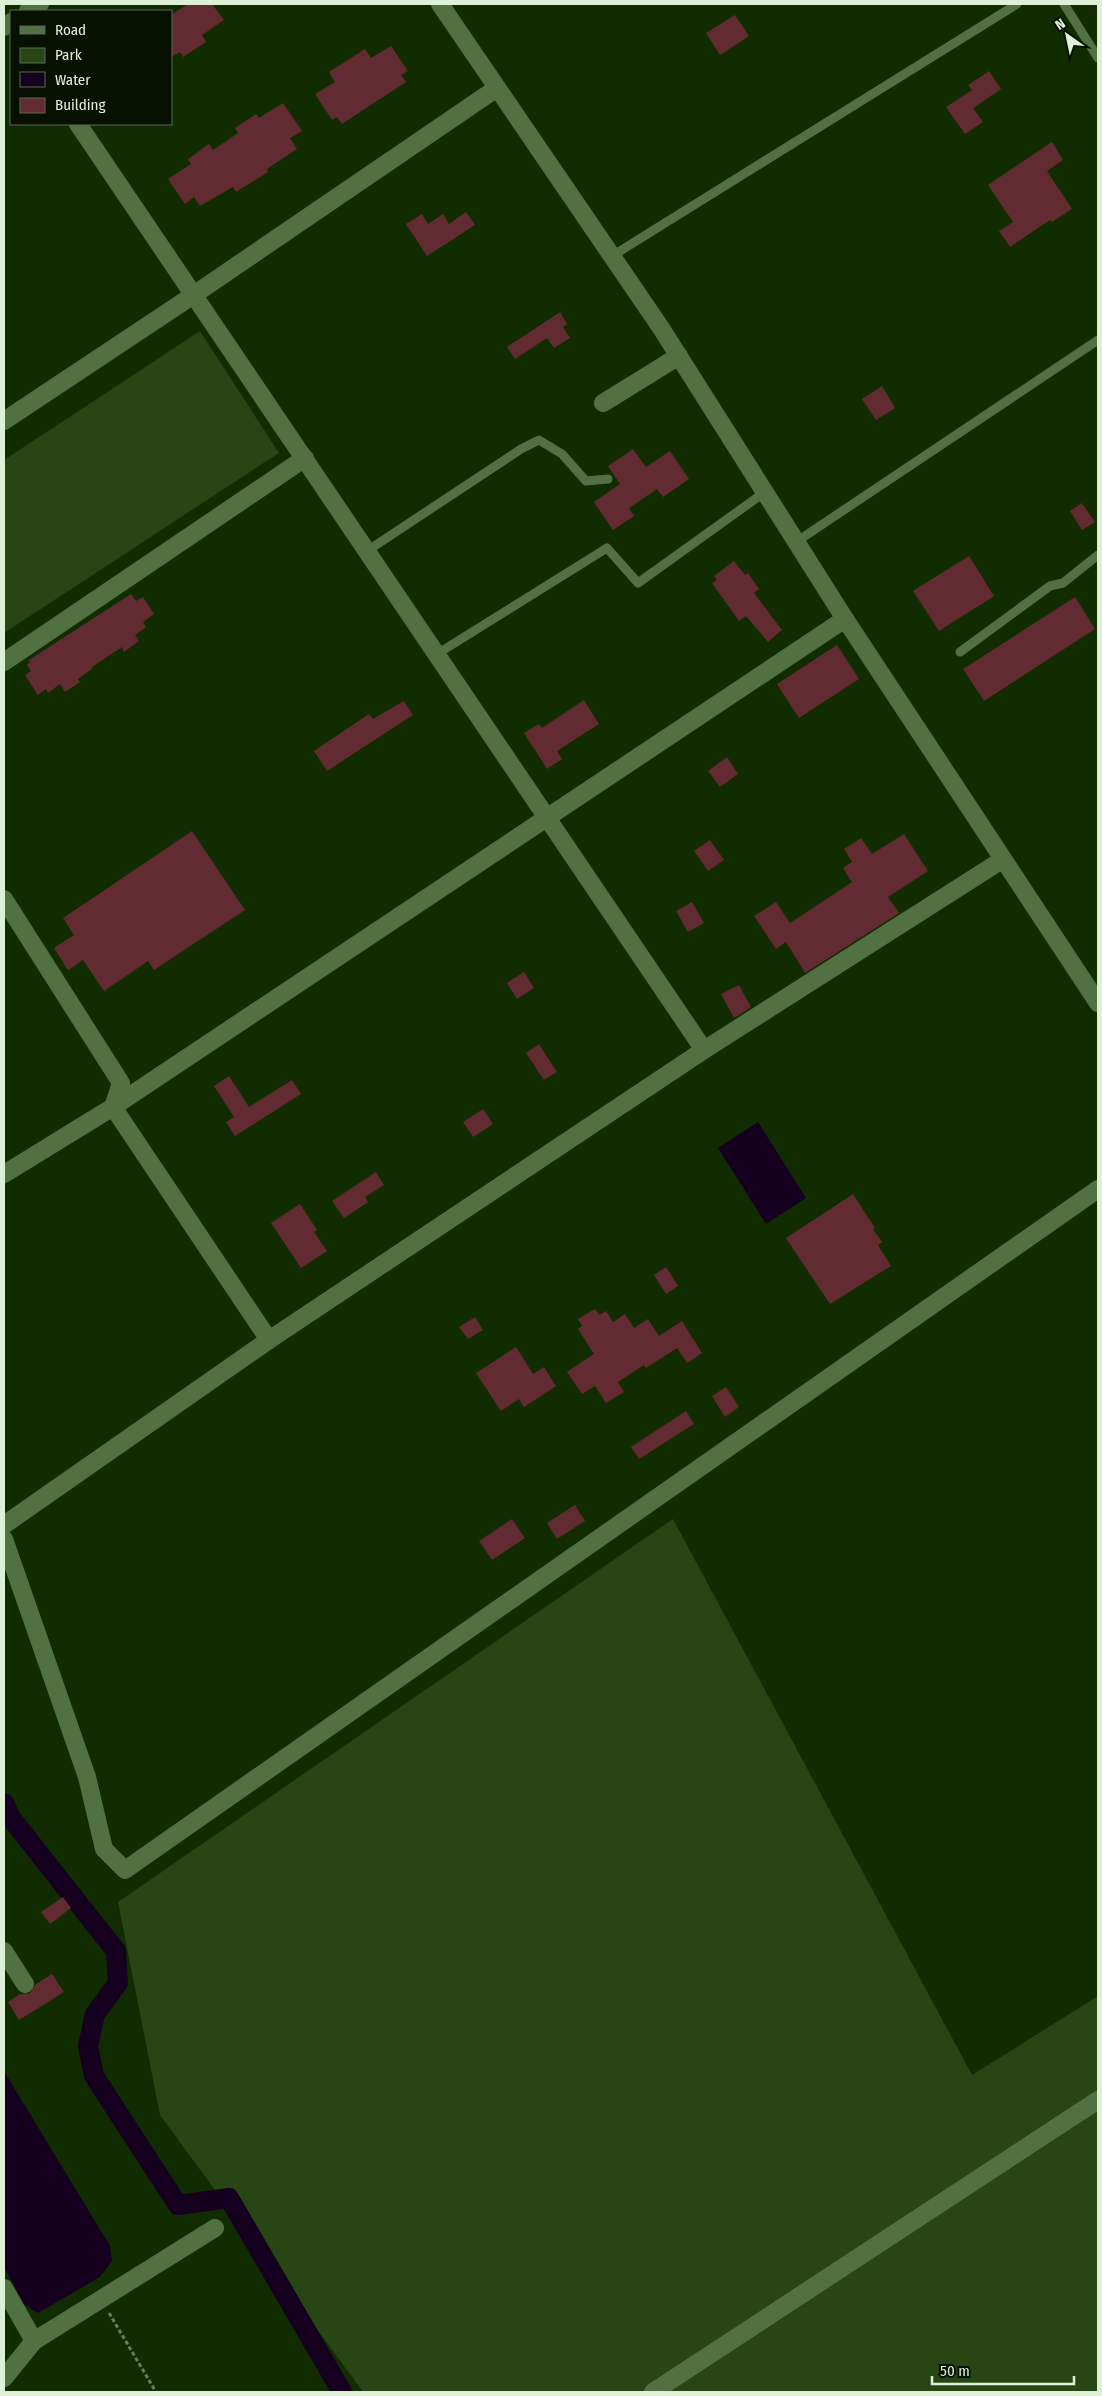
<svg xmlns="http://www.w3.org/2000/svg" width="1102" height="2396" viewBox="0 0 1102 2396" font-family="'Fira Sans Condensed',sans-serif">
<rect width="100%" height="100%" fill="#112c00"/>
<g fill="#274613">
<polygon points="200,331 279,453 4,633 4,460"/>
<polygon points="673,1519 972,2075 1098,1996 1098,2392 363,2392 160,2115 118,1902"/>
</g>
<g fill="#16001f">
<polygon points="758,1122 806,1198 766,1224 718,1148"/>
<polygon points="4,2071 110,2246 112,2261 100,2277 38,2313 24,2304 4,2267"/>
</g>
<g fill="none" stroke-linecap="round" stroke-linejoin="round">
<polyline stroke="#16001f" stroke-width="20" points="4,1803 11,1818 116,1951 118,1983 95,2014 88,2046 94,2076 178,2205 229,2198 342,2392"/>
</g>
<g fill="#612b31">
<polygon points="188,4 212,4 224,20 202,35 206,42 183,57 180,52 171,57 171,15"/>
<polygon points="735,15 749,36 720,55 706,33"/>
<polygon points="391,46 408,71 401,75 406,82 342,124 337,117 332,120 315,94 335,82 329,72 365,49 371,58"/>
<polygon points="989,71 1001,89 973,108 983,122 965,134 946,107 972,90 968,85"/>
<polygon points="283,103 302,131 290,138 297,149 267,169 268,172 236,192 233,187 200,206 194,197 185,204 168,179 191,164 188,159 209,144 213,150 238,133 235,128 256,114 259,118"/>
<polygon points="1052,142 1063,160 1047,171 1072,209 1052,222 1050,220 1010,247 999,231 1013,222 988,185"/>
<polygon points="466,212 475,225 427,256 406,224 422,214 428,224 443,214 449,224"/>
<polygon points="560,312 567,324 563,327 570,338 554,348 547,338 515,359 507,347"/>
<polygon points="882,386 895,408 876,420 862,399"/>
<polygon points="633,449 646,467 670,451 689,479 663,497 657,489 629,508 634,516 613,530 594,502 620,484 608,466"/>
<polygon points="1082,503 1095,522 1082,530 1070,511"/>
<polygon points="969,556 994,596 939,631 913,591"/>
<polygon points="734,561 745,575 748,573 759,589 754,593 782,630 768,642 746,616 739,621 712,583 717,580 714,576"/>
<polygon points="131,594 136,601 143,597 154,614 143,622 146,627 135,635 139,641 124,652 122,647 92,667 93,668 78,679 80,682 65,692 60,684 48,693 46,689 38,695 25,675 31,671 27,665 30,662 29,660"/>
<polygon points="1075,597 1095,629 984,701 963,669"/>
<polygon points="837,645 859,679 799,718 777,684"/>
<polygon points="584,700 599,724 557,751 562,759 547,769 524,733 539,724 542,728"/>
<polygon points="404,701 413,715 327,771 314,751 369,714 373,719"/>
<polygon points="727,757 738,774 720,787 708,771"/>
<polygon points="192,831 245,910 154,970 148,961 104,991 83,960 68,970 54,948 74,935 63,918"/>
<polygon points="904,834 928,871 888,897 899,913 805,973 786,942 776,949 754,916 776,902 790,923 852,882 843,868 852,862 844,849 861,838 872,854"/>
<polygon points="710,840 724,860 708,871 694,851"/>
<polygon points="692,902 704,923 688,932 676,911"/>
<polygon points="524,972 534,988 517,999 507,983"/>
<polygon points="739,985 751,1007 734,1018 721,994"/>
<polygon points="539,1044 557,1072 544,1080 526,1053"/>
<polygon points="229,1076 249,1107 292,1080 301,1094 235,1136 226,1122 234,1117 214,1086"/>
<polygon points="483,1109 493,1124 473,1137 463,1122"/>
<polygon points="376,1172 384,1185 365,1197 368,1202 344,1218 332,1201"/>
<polygon points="853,1194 875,1228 873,1229 882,1242 878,1245 891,1266 830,1304 786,1238"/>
<polygon points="300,1204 317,1230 314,1232 327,1251 301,1268 271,1223"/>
<polygon points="666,1267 678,1286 666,1294 654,1275"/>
<polygon points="595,1309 599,1315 606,1311 613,1322 625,1314 634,1328 648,1319 659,1336 682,1321 702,1353 687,1363 677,1348 646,1368 644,1365 618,1382 624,1392 606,1403 595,1386 582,1394 567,1372 594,1354 578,1329 582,1326 578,1319"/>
<polygon points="475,1317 483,1330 468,1339 459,1327"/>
<polygon points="516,1347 533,1374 544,1367 556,1386 524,1407 519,1399 501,1411 476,1373"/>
<polygon points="726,1387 739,1407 725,1417 712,1396"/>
<polygon points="686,1411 694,1424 639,1459 631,1447"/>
<polygon points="575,1505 585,1521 557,1539 547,1523"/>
<polygon points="512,1519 525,1538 492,1560 479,1541"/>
<polygon points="63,1897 71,1908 50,1924 41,1912"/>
<polygon points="52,1974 64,1992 19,2020 8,2002 20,1994 30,1993 36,1984"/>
</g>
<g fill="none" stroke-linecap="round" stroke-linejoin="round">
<polyline stroke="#677e5a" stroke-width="3" stroke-dasharray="4 2.5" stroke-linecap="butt" points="109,2313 156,2392"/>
<g stroke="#527142" stroke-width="9">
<polyline points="1064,4 1098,58"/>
<polyline points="612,256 1017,4"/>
<polyline points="796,542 1098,340"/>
<polyline points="367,551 521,449 539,440 562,454 586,481 608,479"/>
<polyline points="960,652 1050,586 1063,583 1098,555"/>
<polyline points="437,654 607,548 638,583 765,492"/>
</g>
<g stroke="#527142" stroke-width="18">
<polyline points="440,4 661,328 845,619 1098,1003"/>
<polyline points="28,11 40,4"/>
<polyline points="4,27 11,22"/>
<polyline points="78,124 704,1050 1002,860"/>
<polyline points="603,403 679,356"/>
<polyline points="4,421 195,294 497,88"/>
<polyline points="4,662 305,458"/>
<polyline points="4,899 121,1083 113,1107 4,1174"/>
<polyline points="704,1050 269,1340 113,1107 845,619"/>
<polyline points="4,1525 269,1340"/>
<polyline points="4,1539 87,1777 104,1849 125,1870 1098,1189"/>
<polyline points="4,1951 25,1984"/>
<polyline points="4,2288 34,2341 4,2378"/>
<polyline points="34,2341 215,2228"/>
<polyline points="653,2392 1098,2100"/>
</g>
</g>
<rect width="1102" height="2396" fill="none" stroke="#def0d6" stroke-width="10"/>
<rect x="10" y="10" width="162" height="115" fill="#061102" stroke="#5c6a57"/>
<rect x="20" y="26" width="25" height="8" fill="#527142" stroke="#5c6a57"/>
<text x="55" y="35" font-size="15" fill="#def0d6">Road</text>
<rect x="20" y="48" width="25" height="15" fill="#274613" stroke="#5c6a57"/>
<text x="55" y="60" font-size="15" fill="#def0d6">Park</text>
<rect x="20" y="72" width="25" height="15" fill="#16001f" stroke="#5c6a57"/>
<text x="55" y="85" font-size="15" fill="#def0d6">Water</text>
<rect x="20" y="98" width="25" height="15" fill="#612b31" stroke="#5c6a57"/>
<text x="55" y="110" font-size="15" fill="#def0d6">Building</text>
<g transform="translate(1067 35) rotate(327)" stroke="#061102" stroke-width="4" paint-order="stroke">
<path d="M0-4L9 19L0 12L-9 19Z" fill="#def0d6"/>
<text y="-8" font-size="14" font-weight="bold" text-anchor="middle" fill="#def0d6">N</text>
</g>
<path d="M932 2376v8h142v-8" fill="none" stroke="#def0d6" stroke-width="2.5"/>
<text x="940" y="2376" font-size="15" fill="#def0d6" stroke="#061102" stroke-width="4" paint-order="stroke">50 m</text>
</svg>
